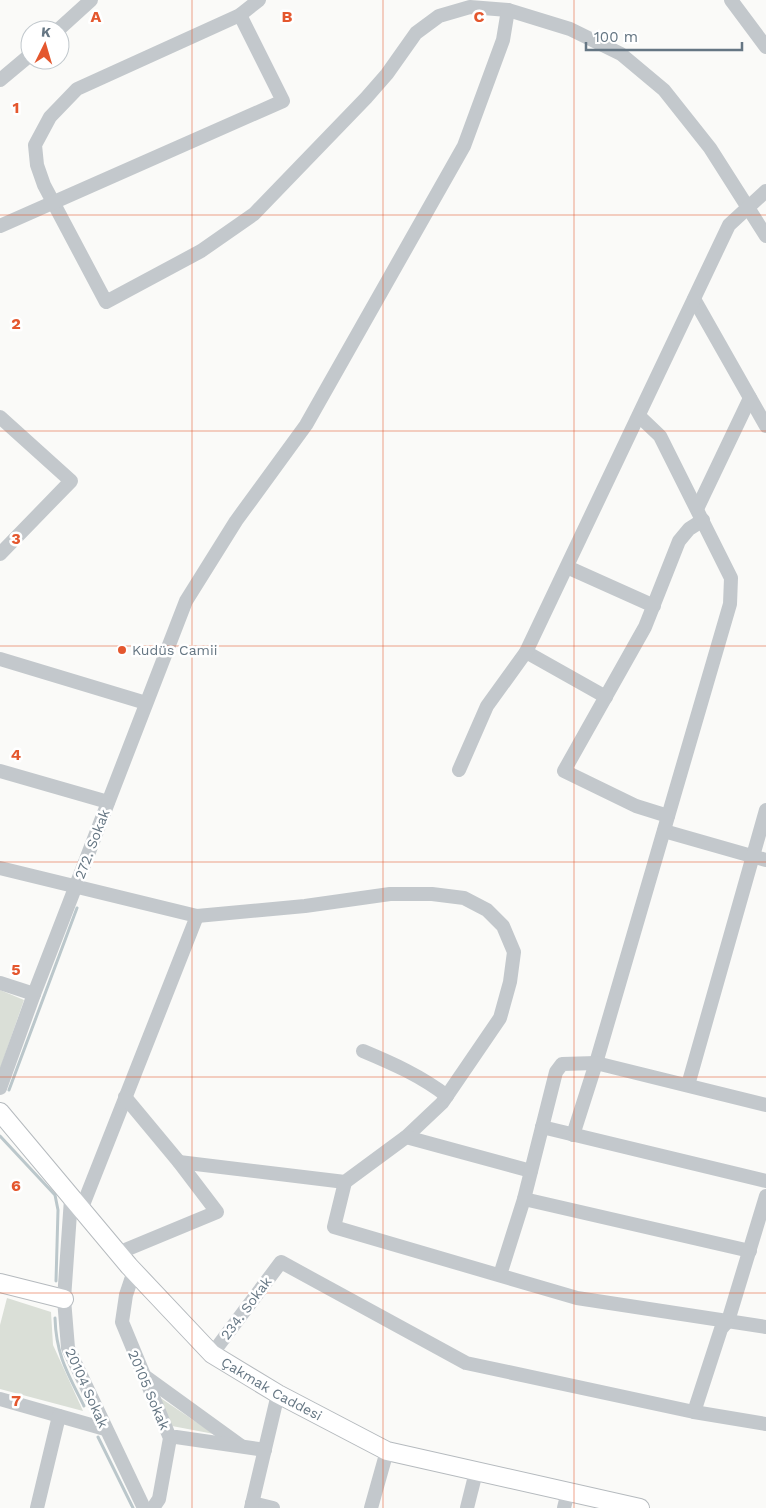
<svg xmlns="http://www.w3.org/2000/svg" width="766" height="1508" viewBox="0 0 766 1508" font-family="'Work Sans',sans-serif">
<rect width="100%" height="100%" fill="#fafaf8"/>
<g fill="#dadfd7">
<polygon points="0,990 24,1000 0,1069"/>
<polygon points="7,1298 51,1312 53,1345 83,1411 0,1389 0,1325"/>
<polygon points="159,1397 214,1434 172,1426"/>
</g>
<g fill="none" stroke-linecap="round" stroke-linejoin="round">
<g stroke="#bbc7cb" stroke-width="3">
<polyline points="9,1090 77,908"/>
<polyline points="0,1136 55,1195 58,1210 56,1281"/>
<path d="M55,1318C56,1355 68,1374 84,1406"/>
<polyline points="98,1437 133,1508"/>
</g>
<defs>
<g id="major">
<path id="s1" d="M0,1112L129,1266L212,1354L278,1394L387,1451L640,1508"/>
<polyline points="0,1283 64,1299"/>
</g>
</defs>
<use href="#major" stroke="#b5babe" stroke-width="20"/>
<g stroke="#c3c8cc" stroke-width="14">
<polyline points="259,0 240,15 77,89 50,117 35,145 37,165 44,185 106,302 201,251 254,214 366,98 387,74 416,33 439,16 470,7 508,10 570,29 621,54 664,90 710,148 766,236"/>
<polyline points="731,0 766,47"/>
<polyline points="58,30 91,0"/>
<polyline points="0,80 30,55"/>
<polyline points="0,226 283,101 240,15"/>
<polyline points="694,299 766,426"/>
<polyline points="0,417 71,481 0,554"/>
<polyline points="697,509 750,398"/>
<polyline points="567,567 654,606"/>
<polyline points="526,652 606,697"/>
<polyline points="0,659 146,703"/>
<polyline points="459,770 487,706 526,652 729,225 766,191"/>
<polyline points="0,771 108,802"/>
<polyline points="668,816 636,806 564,771 645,627 679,541 689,529 703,520"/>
<polyline points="664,831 766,860"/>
<polyline points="0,868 197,916 305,906 390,894 432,894 464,898 487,910 503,926 514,952 510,982 500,1018 442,1103 406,1137 345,1182 179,1162"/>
<polyline points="0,983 34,994"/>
<path d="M363,1051C394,1064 421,1076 447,1096"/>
<polyline points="688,1085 766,810"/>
<polyline points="0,1088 34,994 186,601 236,521 306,425 464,146 503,40 508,10"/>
<polyline points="542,1127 766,1181"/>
<polyline points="573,1135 596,1063 730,604 731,578 660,436 639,416"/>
<polyline points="406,1137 531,1171"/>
<polyline points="345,1182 334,1227 577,1298 766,1327"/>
<polyline points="71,1199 64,1299 68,1348 144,1508"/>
<polyline points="524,1199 750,1251"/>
<polyline points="81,1210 197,916"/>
<polyline points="118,1253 217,1212 179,1162 125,1097"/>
<polyline points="134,1271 126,1295 122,1322 170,1438 159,1499 153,1508"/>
<polyline points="500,1275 524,1199 556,1072 562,1064 596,1063 766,1105"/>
<polyline points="212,1354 281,1262 466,1363 694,1412 766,1424"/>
<polyline points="143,1375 241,1446"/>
<polyline points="0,1399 105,1429"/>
<polyline points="694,1412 721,1329 728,1321 766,1196"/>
<polyline points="176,1437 265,1450"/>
<polyline points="252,1503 273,1508"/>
<polyline points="37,1508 59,1416"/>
<polyline points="251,1508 278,1394"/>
<polyline points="371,1508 387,1451"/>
<polyline points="467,1508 476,1472"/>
<polyline points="564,1508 568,1492"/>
</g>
<use href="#major" stroke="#fff" stroke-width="18"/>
</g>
<path fill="none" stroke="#e4572e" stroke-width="1" stroke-opacity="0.55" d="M192,0V1508M383,0V1508M574,0V1508M0,215H766M0,431H766M0,646H766M0,862H766M0,1077H766M0,1293H766"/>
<circle fill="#e4572e" stroke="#fff" stroke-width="2" cx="122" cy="650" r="5"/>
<g text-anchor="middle" stroke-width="5" stroke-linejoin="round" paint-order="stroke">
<g font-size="14" fill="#657683" stroke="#fff" text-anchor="start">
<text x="132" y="655">Kudüs Camii</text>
</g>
<g font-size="14" fill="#657683" stroke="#fff">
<text transform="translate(92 844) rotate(-69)" y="5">272. Sokak</text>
<text transform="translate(246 1308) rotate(-53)" y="5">234. Sokak</text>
<text transform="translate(87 1388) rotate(66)" y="5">20104 Sokak</text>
<text dy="5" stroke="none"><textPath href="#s1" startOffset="391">Çakmak Caddesi</textPath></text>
<text transform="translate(149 1390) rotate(67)" y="5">20105 Sokak</text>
</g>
</g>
<g font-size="16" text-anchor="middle" font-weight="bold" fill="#e4572e" stroke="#fff" stroke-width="5" stroke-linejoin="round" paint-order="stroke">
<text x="96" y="22">A</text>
<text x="287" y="22">B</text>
<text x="479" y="22">C</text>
<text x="16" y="113">1</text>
<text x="16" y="329">2</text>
<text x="16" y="544">3</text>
<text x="16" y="760">4</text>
<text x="16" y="975">5</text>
<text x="16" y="1191">6</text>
<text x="16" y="1406">7</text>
</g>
<g transform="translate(45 45) rotate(5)"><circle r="24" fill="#ffffff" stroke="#c1c8cd"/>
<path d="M0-4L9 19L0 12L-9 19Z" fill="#e4572e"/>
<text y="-8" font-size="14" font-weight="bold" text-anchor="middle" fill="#657683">K</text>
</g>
<path d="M586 42v8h156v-8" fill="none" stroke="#657683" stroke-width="2.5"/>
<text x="594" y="42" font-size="15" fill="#657683" stroke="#ffffff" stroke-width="4" paint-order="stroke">100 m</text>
</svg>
